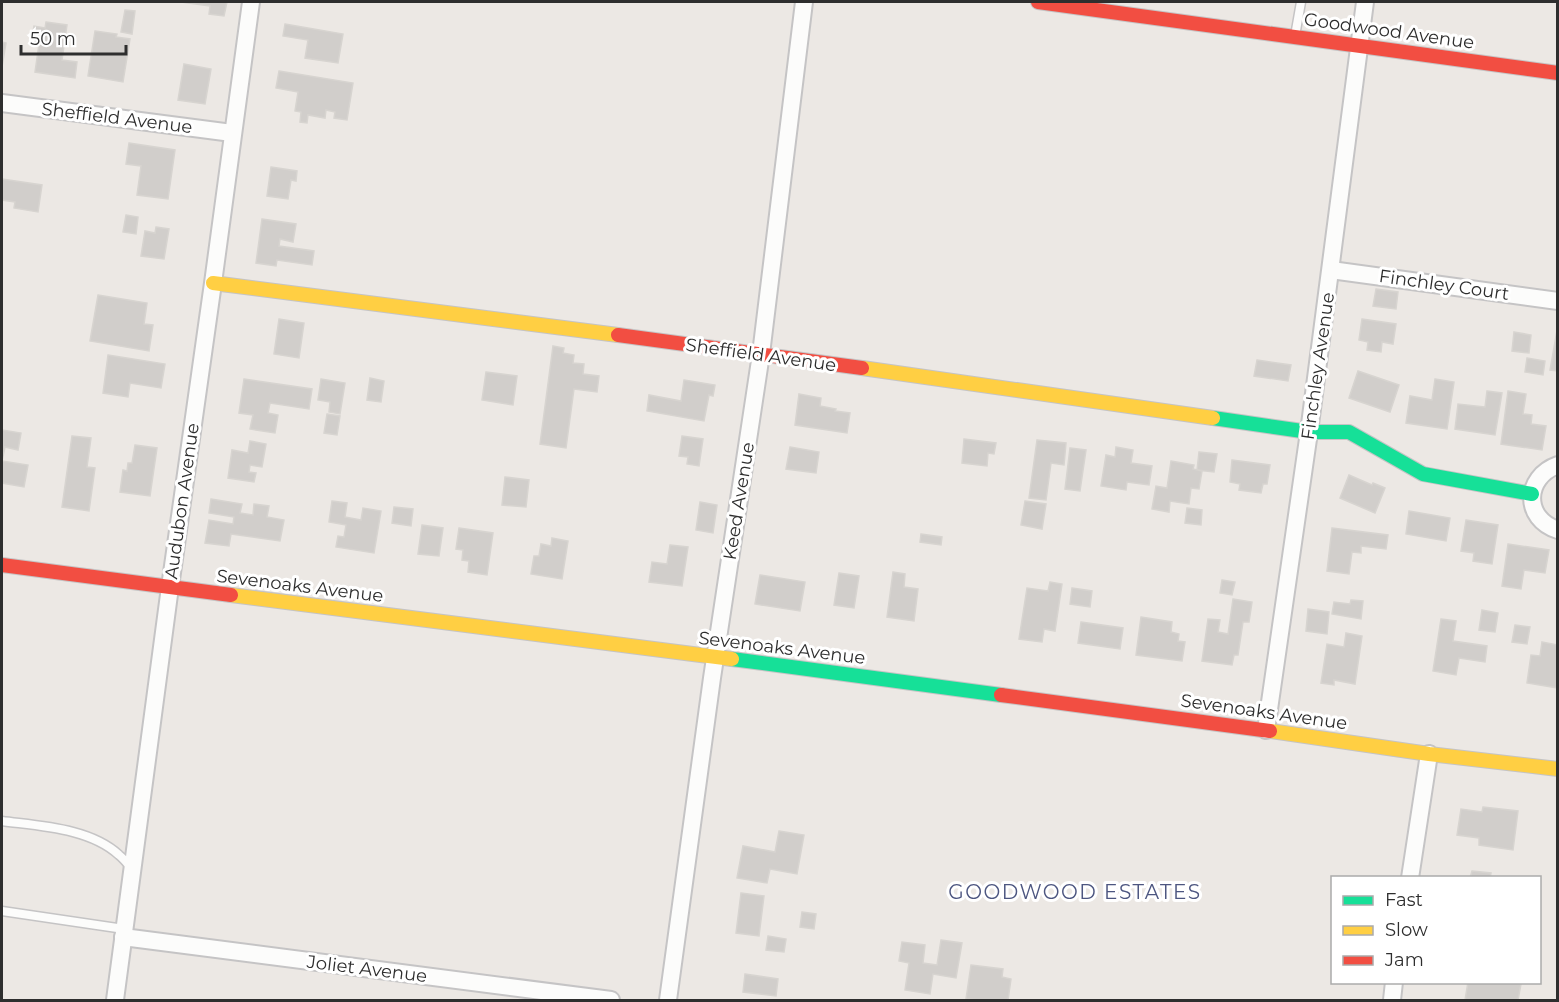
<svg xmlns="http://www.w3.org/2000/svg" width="1559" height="1002" viewBox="0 0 1559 1002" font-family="Montserrat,sans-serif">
<rect width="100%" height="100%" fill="#ece8e4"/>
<g fill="#d1cecb" stroke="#d7d4d0" stroke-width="1.5">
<polygon points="181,2 227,2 224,16 209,14 210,6"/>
<polygon points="125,10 135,11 132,34 121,32"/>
<polygon points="46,22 67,25 62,60 77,62 75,78 35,72 39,44 31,43 34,26 45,28"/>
<polygon points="285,24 343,34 338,63 305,58 308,40 283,36"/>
<polygon points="95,31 117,34 116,37 130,39 123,82 88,76"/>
<polygon points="2,42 6,43 2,67"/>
<polygon points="184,64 211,69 205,104 178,100"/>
<polygon points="279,71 353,83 347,120 334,118 335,112 326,110 325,118 308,115 307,123 300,122 301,112 295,111 298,92 276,88"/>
<polygon points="129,143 175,150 168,199 137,195 141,166 126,164"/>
<polygon points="271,167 297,171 296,181 291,180 288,199 267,196"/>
<polygon points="2,179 42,185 38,212 14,208 15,202 2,200"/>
<polygon points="126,215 138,217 136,234 123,232"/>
<polygon points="262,219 296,224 293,242 280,239 279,246 314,251 312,265 277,260 276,266 256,263"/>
<polygon points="156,227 169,229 164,259 141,256 145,231 155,233"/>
<polygon points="1376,289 1398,292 1396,309 1373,306"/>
<polygon points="98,295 147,303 144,324 153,325 149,351 90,341"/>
<polygon points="279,319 304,323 299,358 274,354"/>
<polygon points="1362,319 1396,324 1393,344 1382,342 1381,352 1367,350 1368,342 1359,340"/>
<polygon points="1558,325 1558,371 1550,370"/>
<polygon points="1514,332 1531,335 1529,353 1512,351"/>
<polygon points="553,346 564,348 563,353 574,355 573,363 584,364 583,374 599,376 597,392 574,389 566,448 540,444"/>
<polygon points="108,355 165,364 161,388 130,383 128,397 103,393"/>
<polygon points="1527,358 1545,361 1543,375 1525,372"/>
<polygon points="1257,360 1291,365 1288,381 1254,376"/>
<polygon points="1358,371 1399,385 1390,412 1349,398"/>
<polygon points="486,372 517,376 513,405 482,400"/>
<polygon points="370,378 384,381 381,402 367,400"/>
<polygon points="244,379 312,389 309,409 270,403 268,413 278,415 275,433 250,429 253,415 239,413"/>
<polygon points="321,379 345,383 340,414 329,412 330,402 318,400"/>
<polygon points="1435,379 1454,382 1447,429 1406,423 1410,396 1432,400"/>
<polygon points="684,380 715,385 713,396 709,395 704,421 647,411 649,395 681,401"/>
<polygon points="1487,391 1502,393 1495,435 1455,429 1458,404 1485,407"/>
<polygon points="1508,391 1526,394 1523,414 1532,415 1531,424 1546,426 1542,450 1501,444"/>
<polygon points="799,394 821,398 820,406 836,409 835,411 850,413 847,433 795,425"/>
<polygon points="327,414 340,416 337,435 324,433"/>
<polygon points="2,430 21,433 18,450 5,447 2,461 28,465 24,487 2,483"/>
<polygon points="72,436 91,438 87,467 95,468 89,511 62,507"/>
<polygon points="682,436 703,439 699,466 687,464 688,457 679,456"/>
<polygon points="964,439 996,443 994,454 988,453 987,466 962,463"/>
<polygon points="1037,440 1066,443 1064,465 1051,463 1046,500 1029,498"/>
<polygon points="250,441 266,444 262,467 250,465 249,472 256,473 254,482 228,478 232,450 248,453"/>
<polygon points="135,445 157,448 150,496 120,492 123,470 127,471 128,463 132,463"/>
<polygon points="790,447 819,452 816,473 786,469"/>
<polygon points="1116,447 1133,450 1131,463 1152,466 1149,485 1127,482 1126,490 1101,486 1106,455 1115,457"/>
<polygon points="1070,448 1086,450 1080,491 1065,489"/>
<polygon points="1199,452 1217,454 1214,472 1197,470"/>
<polygon points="1232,460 1270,465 1267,484 1263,484 1261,493 1239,490 1240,484 1230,482"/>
<polygon points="1171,461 1194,465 1193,469 1202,471 1199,489 1191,488 1189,504 1170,501 1169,512 1152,509 1156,486 1167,488"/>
<polygon points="1349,475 1372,485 1373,483 1385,488 1375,513 1340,498"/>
<polygon points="505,477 529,480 526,507 502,505"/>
<polygon points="211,499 242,504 240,513 253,515 254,504 269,506 267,517 284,520 280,541 231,534 229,546 205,543 209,520 233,524 234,517 209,513"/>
<polygon points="332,501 347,503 345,517 361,520 363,508 381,511 374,553 336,547 338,536 344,537 346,525 329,522"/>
<polygon points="1025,501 1046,504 1042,529 1021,525"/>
<polygon points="700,502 717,505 713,533 696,530"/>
<polygon points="394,507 413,509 411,526 392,523"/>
<polygon points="1187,508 1202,510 1201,525 1185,523"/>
<polygon points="1409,511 1450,518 1446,541 1406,534"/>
<polygon points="1466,520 1498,525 1492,564 1473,561 1474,553 1461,551"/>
<polygon points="422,525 443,528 439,556 418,554"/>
<polygon points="459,528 493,533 487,575 468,572 469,561 462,560 463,550 456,549"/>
<polygon points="1332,528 1388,535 1386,549 1361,546 1361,553 1352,552 1349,574 1327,571"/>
<polygon points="921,534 942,537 941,545 920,542"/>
<polygon points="552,538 568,541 562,579 531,574 534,556 539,556 541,544 551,546"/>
<polygon points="1508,544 1549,550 1545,573 1524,570 1521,589 1502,586"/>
<polygon points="670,545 688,547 682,586 649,582 652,562 667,564"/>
<polygon points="893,572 905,574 904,587 918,589 914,621 887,617"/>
<polygon points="839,573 859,576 854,608 834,605"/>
<polygon points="760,575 805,582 800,611 755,604"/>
<polygon points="1222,580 1235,582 1232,595 1220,593"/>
<polygon points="1050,582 1062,584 1055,631 1044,629 1042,642 1019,639 1027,588 1048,591"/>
<polygon points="1072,588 1092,591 1090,607 1070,604"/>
<polygon points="1233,599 1252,602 1249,622 1243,622 1238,655 1234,655 1232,665 1202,661 1208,619 1220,620 1218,632 1228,634"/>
<polygon points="1351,600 1363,601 1361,619 1332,614 1334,602 1350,604"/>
<polygon points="1308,609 1329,612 1327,634 1306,631"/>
<polygon points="1482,610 1498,613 1495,632 1479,630"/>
<polygon points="1141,617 1172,622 1171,632 1179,634 1178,641 1185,642 1182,661 1136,655"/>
<polygon points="1441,619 1456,621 1453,641 1487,646 1485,662 1459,658 1456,675 1433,671"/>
<polygon points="1081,622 1123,628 1120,649 1078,643"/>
<polygon points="1515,625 1530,627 1527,644 1512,642"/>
<polygon points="1346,633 1362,636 1355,684 1334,680 1334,685 1321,683 1327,644 1344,647"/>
<polygon points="1542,642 1558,645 1558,688 1527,683 1531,655 1540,656"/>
<polygon points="1483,807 1518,811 1513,850 1479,845 1479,838 1457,835 1461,809 1482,812"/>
<polygon points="779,831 804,835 797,874 770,869 767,883 737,878 743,846 775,852"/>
<polygon points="1472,871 1491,873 1490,878 1470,878"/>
<polygon points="741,893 764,896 759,936 736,933"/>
<polygon points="802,912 816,914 814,929 800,927"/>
<polygon points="768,936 786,939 784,952 766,950"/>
<polygon points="941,940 962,943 956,978 933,974 930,994 905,990 909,963 899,961 902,942 925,945 923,963 937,965"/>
<polygon points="971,965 1003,969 1002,977 1011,979 1008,1000 979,1000 966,999"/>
<polygon points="745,974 778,979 776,996 743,992"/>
<polygon points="1468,982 1509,982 1521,984 1518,1000 1465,1000"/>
</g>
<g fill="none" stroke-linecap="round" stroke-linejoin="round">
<defs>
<g id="lane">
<polyline points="1295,36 1301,2"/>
<path d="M2,821C39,826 90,828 119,855C124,859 128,864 132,869"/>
<polyline points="2,911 124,929"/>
</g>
<g id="street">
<polyline points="2,103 232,133"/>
<polyline points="1331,270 1558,301"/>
<path d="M1558,465C1524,477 1523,519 1558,530"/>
<polyline points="1266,730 1309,432 1365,2"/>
<polyline points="1410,878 1429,754"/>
<polyline points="123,937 611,1000"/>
<polyline points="115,1000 170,587 213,283 251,2"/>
<polyline points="668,1000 712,678 761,354 804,2"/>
<polyline points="1392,1000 1394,982"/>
</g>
<g id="fast">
<polyline points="1213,418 1309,432 1349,432 1423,474 1532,494"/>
<polyline points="732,659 1001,695"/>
</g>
<g id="slow">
<polyline points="213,283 618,335"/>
<polyline points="862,368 1213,418"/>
<polyline points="231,595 732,659"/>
<polyline points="1270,731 1429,754 1558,769"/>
</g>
<g id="jam">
<polyline points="1038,2 1558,73"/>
<polyline points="618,335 862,368"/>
<polyline points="2,565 231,595"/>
<polyline points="1001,695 1270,731"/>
</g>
</defs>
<use href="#lane" stroke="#c5c4c5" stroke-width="11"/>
<use href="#street" stroke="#c5c4c5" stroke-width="20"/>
<use href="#fast" stroke="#c5c4c5" stroke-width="16"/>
<use href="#slow" stroke="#c5c4c5" stroke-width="16"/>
<use href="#jam" stroke="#c5c4c5" stroke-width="16"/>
<use href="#lane" stroke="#fcfcfb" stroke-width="8"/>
<use href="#street" stroke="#fcfcfb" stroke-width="16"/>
<use href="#fast" stroke="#16e098" stroke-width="14"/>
<use href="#slow" stroke="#ffcf43" stroke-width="14"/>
<use href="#jam" stroke="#f24e42" stroke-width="14"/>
</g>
<g text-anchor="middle" stroke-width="6" stroke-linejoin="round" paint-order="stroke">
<g font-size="18" fill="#2e2e2e" stroke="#fff">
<text transform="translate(1389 31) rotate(8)" y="6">Goodwood Avenue</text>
<text transform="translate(117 118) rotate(7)" y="6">Sheffield Avenue</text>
<text transform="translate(1444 285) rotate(8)" y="6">Finchley Court</text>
<text transform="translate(761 355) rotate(8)" y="6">Sheffield Avenue</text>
<text transform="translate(1318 366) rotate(-82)" y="6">Finchley Avenue</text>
<text transform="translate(182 501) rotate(-82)" y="6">Audubon Avenue</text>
<text transform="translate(739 501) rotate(-81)" y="6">Keed Avenue</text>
<text transform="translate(300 586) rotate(7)" y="6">Sevenoaks Avenue</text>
<text transform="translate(782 648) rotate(7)" y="6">Sevenoaks Avenue</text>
<text transform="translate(1264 712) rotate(8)" y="6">Sevenoaks Avenue</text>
<text transform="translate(367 969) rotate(7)" y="6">Joliet Avenue</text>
</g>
<g font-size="20" letter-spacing="1.5" fill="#4d5680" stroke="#fff">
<text x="1075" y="899">GOODWOOD ESTATES</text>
</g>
</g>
<rect width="1559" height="1002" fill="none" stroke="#2e2e2e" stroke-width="6"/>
<rect x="1331" y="876" width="210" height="108" fill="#ffffff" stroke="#ababab" stroke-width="1.5"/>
<rect x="1343" y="896" width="30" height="9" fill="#16e098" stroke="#ababab" stroke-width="1.5"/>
<text x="1385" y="906" font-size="18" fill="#2e2e2e">Fast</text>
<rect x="1343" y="926" width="30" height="9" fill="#ffcf43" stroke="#ababab" stroke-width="1.5"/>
<text x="1385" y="936" font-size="18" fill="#2e2e2e">Slow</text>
<rect x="1343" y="956" width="30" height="9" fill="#f24e42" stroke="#ababab" stroke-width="1.5"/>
<text x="1385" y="966" font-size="18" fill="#2e2e2e">Jam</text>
<path d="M21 45v9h105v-9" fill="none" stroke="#2e2e2e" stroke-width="3"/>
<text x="30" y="45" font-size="18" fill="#2e2e2e" stroke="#ffffff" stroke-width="4.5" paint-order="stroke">50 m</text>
</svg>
